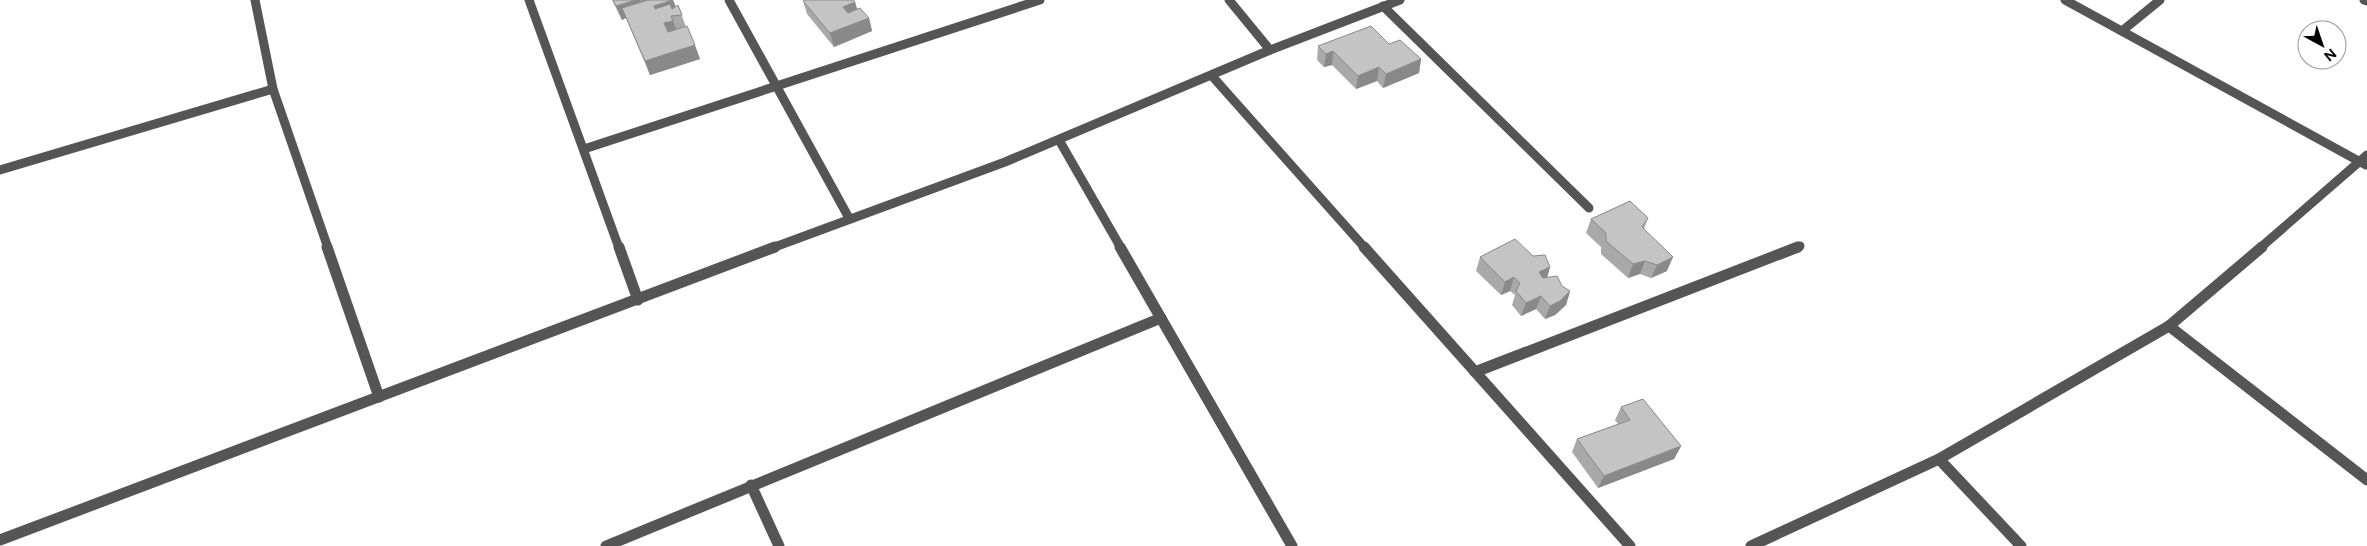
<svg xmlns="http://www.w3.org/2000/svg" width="2367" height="546" viewBox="0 0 2367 546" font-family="Figtree,sans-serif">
<rect width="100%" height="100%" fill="#fff"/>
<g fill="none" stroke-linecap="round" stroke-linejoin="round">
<polyline stroke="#555" stroke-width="9" points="0,170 273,89"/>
<g stroke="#555" stroke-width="9">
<polyline points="255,0 273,89 328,248"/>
<polyline points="529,0 619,248"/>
<polyline points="729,0 849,218"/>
<polyline points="1229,0 1270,50"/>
<polyline points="2065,0 2366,165"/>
<polyline points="2364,0 2367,1"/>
<polyline points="1383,6 1589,208"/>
<polyline points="2122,31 2160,0"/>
<polyline points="1212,76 1365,248"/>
<polyline points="1059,140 1121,248"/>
<polyline points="584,149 1040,0"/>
<polyline points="772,248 1005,162 1270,50 1400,0"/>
<polyline points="1795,248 1800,246"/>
<polyline points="2260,248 2367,155"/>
</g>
<g stroke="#555" stroke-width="11">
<polyline points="327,247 379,397"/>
<polyline points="619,247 638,300"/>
<polyline points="1120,247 1292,546"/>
<polyline points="1364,247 1630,546"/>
<polyline points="2169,326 2367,480"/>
<polyline points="1475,372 1798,247"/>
<polyline points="1939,459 2021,546"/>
<polyline points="751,485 779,546"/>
<polyline points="0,540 775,247"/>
<polyline points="606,546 1161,318"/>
<polyline points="1751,546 1939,459 2169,326 2262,247"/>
</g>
</g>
<g fill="#a9a9a9">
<polygon points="612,0 673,0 676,7 678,5 686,27 700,59 650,75 626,18 622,20"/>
<polygon points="803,1 855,2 857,9 869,18 872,31 834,47 807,14"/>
<polygon points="1389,44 1421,59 1419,73 1383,88 1377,81 1356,89 1332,65 1324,67 1317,60 1318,46"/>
<polygon points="1648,218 1644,229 1667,271 1651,278 1640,274 1628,278 1601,254 1601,247 1586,233 1591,219"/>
<polygon points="1533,256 1550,267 1547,278 1570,291 1566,305 1555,315 1545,319 1536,309 1521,316 1512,305 1515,295 1510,291 1501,295 1476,271 1480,257"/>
<polygon points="1621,407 1681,446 1674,459 1598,488 1572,452 1577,439 1618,424 1615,420"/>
</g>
<g fill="#898989">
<polygon points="636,0 640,0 642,5 626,18 622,20 616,6"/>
<polygon points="641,0 673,0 678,14 645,10"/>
<polygon points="855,2 859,16 846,21 843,7"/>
<polygon points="869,18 872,31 834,47 830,33"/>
<polygon points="673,21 678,34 669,37 664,23"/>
<polygon points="695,45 700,59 650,75 645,61"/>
<polygon points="1333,51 1332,65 1324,67 1326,54"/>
<polygon points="1421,59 1419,73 1383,88 1386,74"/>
<polygon points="1379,67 1377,81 1356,89 1358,76"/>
<polygon points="1673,257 1667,271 1651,278 1657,265"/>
<polygon points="1645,261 1640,274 1628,278 1633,264"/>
<polygon points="1550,267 1546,281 1535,286 1539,272"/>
<polygon points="1514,277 1510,291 1501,295 1505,282"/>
<polygon points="1570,291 1566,305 1555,315 1545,319 1550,306"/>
<polygon points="1541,296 1536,309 1521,316 1526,303"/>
<polygon points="1681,446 1674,459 1598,488 1604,476"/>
</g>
<g fill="#c4c4c4" stroke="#898989">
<polygon points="613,0 636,0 616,6"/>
<polygon points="648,0 673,0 654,6 655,9 670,4 672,9 678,5 682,15 671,16 673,21 664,23 668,32 687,26 695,45 645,61 622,8"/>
<polygon points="805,0 853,0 855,2 843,7 848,13 860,8 869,18 830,33 803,1"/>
<polygon points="1371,26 1389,44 1400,40 1421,59 1386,74 1379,67 1358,76 1333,51 1326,54 1318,46"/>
<polygon points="1630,201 1648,218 1642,227 1673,257 1657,265 1645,261 1633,264 1606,241 1606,233 1591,219"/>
<polygon points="1515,239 1533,256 1545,255 1550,267 1539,272 1543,278 1557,276 1562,286 1570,291 1560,301 1550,306 1541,296 1526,303 1516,291 1520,283 1514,277 1505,282 1480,257"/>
<polygon points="1643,399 1681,446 1604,476 1577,439 1630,420 1621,407"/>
</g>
<g transform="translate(2322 45) rotate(140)"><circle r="24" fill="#ffffff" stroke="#999999"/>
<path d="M0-4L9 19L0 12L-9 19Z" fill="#000000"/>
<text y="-8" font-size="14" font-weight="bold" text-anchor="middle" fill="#000000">N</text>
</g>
</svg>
